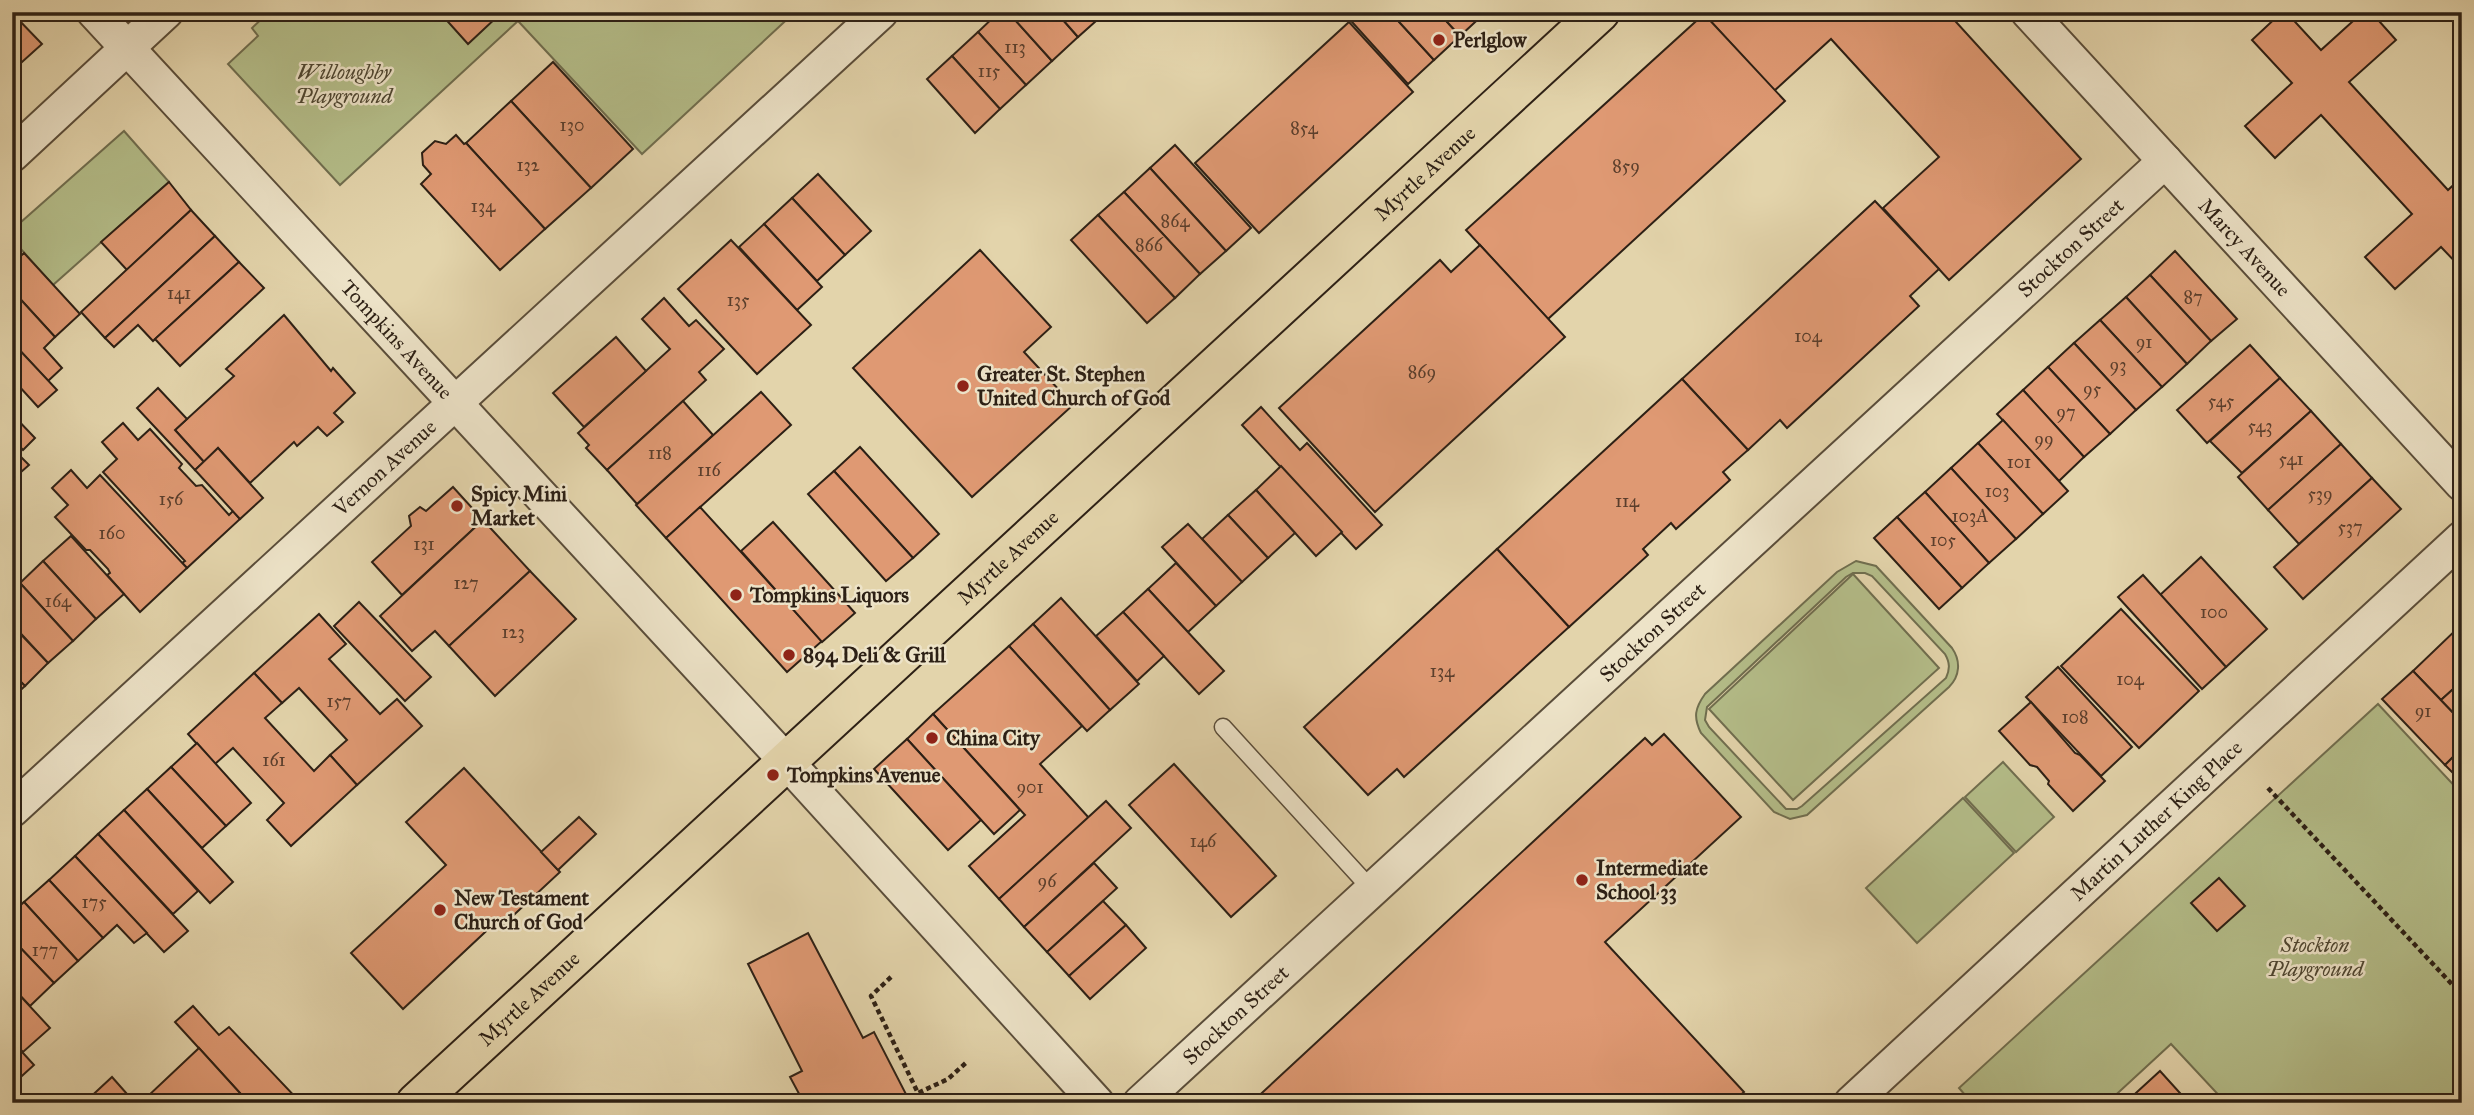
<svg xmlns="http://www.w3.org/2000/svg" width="2474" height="1115" viewBox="0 0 2474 1115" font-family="'IM FELL Great Primer',serif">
<rect width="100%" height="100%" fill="#e3d4ab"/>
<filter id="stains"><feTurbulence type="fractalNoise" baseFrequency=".00286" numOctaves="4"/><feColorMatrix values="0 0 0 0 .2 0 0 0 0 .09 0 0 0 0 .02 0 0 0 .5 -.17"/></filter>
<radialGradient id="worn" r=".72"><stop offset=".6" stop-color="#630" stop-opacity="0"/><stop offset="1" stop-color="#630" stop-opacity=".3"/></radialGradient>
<g fill="#b4bd89" stroke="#706e4f" stroke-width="2" fill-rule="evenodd">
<polygon points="269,12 795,12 642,154 518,21 340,185 228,64 258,36 252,28"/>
<polygon points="124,131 169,182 53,285 12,239 12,230"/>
<path d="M1856,561L1876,566L1952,648C1961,661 1960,676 1949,687L1807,815L1790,819L1774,812L1701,733C1693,717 1695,708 1705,694L1837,572ZM1853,573H1865L1872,576L1945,654C1950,663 1950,669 1946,678L1802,806L1797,809H1786L1709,727L1705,720L1707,707L1846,577Z"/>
<polygon points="1853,574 1939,668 1793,800 1709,709"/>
<polygon points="2378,704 2462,794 2462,1101 2226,1103 2171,1044 2107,1103 1972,1103 1959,1088"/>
<polygon points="2003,762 2054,817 2016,852 1965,797"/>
<polygon points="1963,798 2014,853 1917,943 1866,888"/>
</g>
<g fill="#df9973" stroke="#2d2015" stroke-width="2">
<polygon points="443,12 494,12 498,16 468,44 441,14"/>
<polygon points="999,12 1008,12 1052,61 1026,85 978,32"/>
<polygon points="1008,12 1056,12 1078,37 1052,61"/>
<polygon points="1056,12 1104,12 1105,13 1078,37"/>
<polygon points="1343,12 1390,12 1434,60 1408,84"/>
<polygon points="1390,12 1438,12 1460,36 1434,60"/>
<polygon points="1438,12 1486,12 1460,36"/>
<polygon points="1706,12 1947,12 2081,159 1949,280 1883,208 1939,157 1831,39 1774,91 1704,14"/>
<polygon points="2282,12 2286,12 2321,50 2363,12 2371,12 2396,40 2349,82 2448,190 2462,177 2462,269 2441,247 2395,289 2365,257 2412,214 2321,115 2275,158 2245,126 2292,83 2252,40"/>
<polygon points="1704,14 1785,101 1548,319 1466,230"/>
<polygon points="15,16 42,44 12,71 12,18"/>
<polygon points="1349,22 1413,92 1259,233 1195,163"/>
<polygon points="978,32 1026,85 1000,109 952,56"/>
<polygon points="952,56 1000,109 975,133 927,79"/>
<polygon points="553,62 633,149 591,188 511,101"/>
<polygon points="511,101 591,188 545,229 466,143"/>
<polygon points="456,135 464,144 466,143 545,229 500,270 421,184 431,174 423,165 422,153 435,141 446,144"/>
<polygon points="1175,145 1251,228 1226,251 1150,168"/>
<polygon points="1150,168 1226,251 1200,274 1124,192"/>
<polygon points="818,174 871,231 845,255 792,198"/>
<polygon points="169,182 191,210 127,270 101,242"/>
<polygon points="1124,192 1200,274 1175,298 1098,215"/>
<polygon points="792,198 845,255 817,281 764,224"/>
<polygon points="1875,201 1939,269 1910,296 1919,306 1787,428 1780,420 1748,450 1682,379"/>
<polygon points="191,210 215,236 105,338 81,312"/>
<polygon points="1098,215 1175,298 1147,323 1071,240"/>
<polygon points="764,224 822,287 797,310 739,247"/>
<polygon points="215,236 239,262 153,341 138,325 114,347 105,338"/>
<polygon points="731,240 811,325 757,374 678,289"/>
<polygon points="1480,245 1565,337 1375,512 1279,408 1440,260 1451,272"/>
<polygon points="980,250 1051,327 1024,352 1073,405 972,497 853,368"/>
<polygon points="2175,251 2237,319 2211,341 2150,275"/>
<polygon points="24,253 80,314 55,337 12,290 12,264"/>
<polygon points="239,262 264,288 180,366 155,339"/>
<polygon points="2150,275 2211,341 2187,364 2126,297"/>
<polygon points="12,290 55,337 44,348 62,368 48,381 12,342"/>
<polygon points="2126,297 2187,364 2162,387 2100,320"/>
<polygon points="664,298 689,326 696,320 724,349 699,372 706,380 607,470 586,448 589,445 578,433 670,349 642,319"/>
<polygon points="284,315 331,371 333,368 355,393 334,413 343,422 327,436 318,427 297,446 294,442 250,483 218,448 204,462 175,430 234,376 226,369"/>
<polygon points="2100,320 2162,387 2136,410 2074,343"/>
<polygon points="616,337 646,371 584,427 553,393"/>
<polygon points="12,342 57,390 38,407 18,385 12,391"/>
<polygon points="2074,343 2136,410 2110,434 2048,367"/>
<polygon points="2250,345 2280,378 2207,443 2177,410"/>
<polygon points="2048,367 2110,434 2084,457 2023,390"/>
<polygon points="2280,378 2311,411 2242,473 2210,441"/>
<polygon points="1682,379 1748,450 1723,472 1730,480 1676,529 1671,523 1643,549 1648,555 1569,627 1497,549"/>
<polygon points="158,388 187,419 175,430 204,462 195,470 137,408"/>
<polygon points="2023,390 2084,457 2059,481 1997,414"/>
<polygon points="761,392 791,425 666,538 636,505"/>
<polygon points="683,401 713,435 637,504 607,470"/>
<polygon points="1261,407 1300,450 1307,443 1382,525 1356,549 1242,425"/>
<polygon points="2311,411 2341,444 2268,510 2238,477"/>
<polygon points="12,414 35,438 23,450 12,438"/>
<polygon points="2003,420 2068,491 2043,514 1978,443"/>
<polygon points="123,423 138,440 150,429 182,464 179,468 196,486 202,485 229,515 233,511 240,519 187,568 182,563 185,561 103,472 117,459 102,442"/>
<polygon points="1978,443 2043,514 2016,539 1951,468"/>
<polygon points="2341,444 2372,478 2299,544 2268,510"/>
<polygon points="860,447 939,534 913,558 834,471"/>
<polygon points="12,448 29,465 12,480"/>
<polygon points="218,448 263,498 240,519 195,470"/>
<polygon points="1281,466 1342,532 1316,556 1256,490"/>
<polygon points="1951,468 2016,539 1989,563 1925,492"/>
<polygon points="71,470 87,488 100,475 187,568 140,612 107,575 110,573 108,569 90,550 86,550 55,517 68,505 52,488"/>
<polygon points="834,471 913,558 886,581 808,494"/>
<polygon points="2372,478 2401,509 2303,599 2274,567"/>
<polygon points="453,487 483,520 402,595 372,562 411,526 409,516 420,507 426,511"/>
<polygon points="1256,490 1295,533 1268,558 1228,515"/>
<polygon points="1925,492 1989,563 1962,588 1897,517"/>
<polygon points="700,507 822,641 787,672 666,538"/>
<polygon points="1228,515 1268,558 1242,582 1202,539"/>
<polygon points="1897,517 1962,588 1939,609 1874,538"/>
<polygon points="483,520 530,571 449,646 435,631 412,651 380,616"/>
<polygon points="773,522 855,613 822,642 741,551"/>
<polygon points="1188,524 1242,582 1216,606 1162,547"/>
<polygon points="71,536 124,594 96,619 43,561"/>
<polygon points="1497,549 1569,627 1404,777 1397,769 1368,795 1304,727"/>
<polygon points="2201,557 2267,629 2226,667 2160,595"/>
<polygon points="43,561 96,619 73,641 20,583"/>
<polygon points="1176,563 1216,606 1188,632 1148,589"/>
<polygon points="530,571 576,619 495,696 449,646"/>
<polygon points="2143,575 2226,667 2202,689 2118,597"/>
<polygon points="20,583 73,641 48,663 12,624 12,590"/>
<polygon points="1148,589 1224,671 1199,694 1123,612"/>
<polygon points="1061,598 1139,684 1110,710 1033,624"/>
<polygon points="359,602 431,677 405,701 334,626"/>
<polygon points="2121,609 2199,691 2139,748 2061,666"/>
<polygon points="1123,612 1164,656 1137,681 1096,636"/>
<polygon points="319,614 346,644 329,659 380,714 397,699 422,726 357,785 330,755 347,740 299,688 282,703 254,673"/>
<polygon points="1033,624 1110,710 1087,731 1009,646"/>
<polygon points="2462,624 2462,681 2441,700 2413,671"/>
<polygon points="12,625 48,663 25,686 12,673"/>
<polygon points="1009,646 1082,726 1040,764 1089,818 999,899 969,866 1025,815 933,714"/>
<polygon points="2058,667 2132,747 2101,776 2026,697"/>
<polygon points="2413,671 2462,722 2462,748 2445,765 2382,699"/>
<polygon points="12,673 25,686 12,698"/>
<polygon points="254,673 282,703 265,718 314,771 330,755 357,785 291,846 267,820 284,803 233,748 215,764 188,734"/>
<polygon points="2462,681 2462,722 2441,700"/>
<polygon points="2031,702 2075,753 2080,755 2105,781 2073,811 2048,784 2049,781 2037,767 2030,765 1999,731"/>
<polygon points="933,714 1020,810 994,834 907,739"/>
<polygon points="1664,734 1741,817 1605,942 1744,1092 1732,1103 1251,1103 1645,738 1652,745"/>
<polygon points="907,739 981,820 948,850 874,769"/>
<polygon points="197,743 251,803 226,826 171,767"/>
<polygon points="2462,748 2462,782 2445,765"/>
<polygon points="1174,764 1276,876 1231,917 1129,805"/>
<polygon points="171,767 226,826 202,848 147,789"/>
<polygon points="464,768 560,872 502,926 497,921 403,1009 351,953 446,865 406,822"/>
<polygon points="147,789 233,882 210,903 124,810"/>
<polygon points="1106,801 1131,828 1024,927 999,899"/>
<polygon points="124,810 198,891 173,914 98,834"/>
<polygon points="579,817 596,834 558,870 541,852"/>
<polygon points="98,834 188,931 164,952 75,856"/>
<polygon points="75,856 147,933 134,943 117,925 103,938 49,880"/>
<polygon points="1094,863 1117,888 1047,952 1024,927"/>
<polygon points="2219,878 2245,906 2217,931 2191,903"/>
<polygon points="49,880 103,938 78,961 24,902"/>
<polygon points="1103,901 1126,925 1069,976 1047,952"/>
<polygon points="24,902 78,961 54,983 12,939 12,913"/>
<polygon points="1126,925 1146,948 1090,999 1069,976"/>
<polygon points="808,933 863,1038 874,1032 909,1100 903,1103 804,1103 790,1077 802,1071 748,964"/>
<polygon points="12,939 54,983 30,1006 12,987"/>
<polygon points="12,987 50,1028 23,1052 12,1041"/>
<polygon points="193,1006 219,1035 229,1027 301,1103 249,1103 175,1022"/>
<polygon points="12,1041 34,1065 13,1084 12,1083"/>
<polygon points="199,1048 249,1103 154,1103 148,1096"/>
<polygon points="2160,1071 2189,1103 2125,1103"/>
<polygon points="112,1077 135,1103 84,1103"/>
</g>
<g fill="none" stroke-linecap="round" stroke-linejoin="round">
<defs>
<polyline id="lane" points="1223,727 1372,890"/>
<g id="street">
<path id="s1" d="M94,12L786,761L1097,1103"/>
<path id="s2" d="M2028,12L2462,484"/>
<polyline points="12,155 166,12"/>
<path id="s3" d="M12,810L881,12"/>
<path id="s4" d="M1140,1103L2165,161"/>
<path id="s5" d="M1851,1103L2462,538"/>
</g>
<g id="primary">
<path id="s6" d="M416,1103L1600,12"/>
</g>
</defs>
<use href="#lane" stroke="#5a4d3a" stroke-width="19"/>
<use href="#street" stroke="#5a4d3a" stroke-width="37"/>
<use href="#primary" stroke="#2d2015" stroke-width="42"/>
<g stroke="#2d2015" stroke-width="4.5" stroke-dasharray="5 3.5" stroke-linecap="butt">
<polyline points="2268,788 2462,995"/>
<polyline points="891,977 871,996 918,1093 948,1079 968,1061"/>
</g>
<use href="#lane" stroke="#ede3c8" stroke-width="16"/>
<use href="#street" stroke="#ede3c8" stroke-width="33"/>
<use href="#primary" stroke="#e3d4ab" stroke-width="38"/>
</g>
<g fill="#8f2418" stroke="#ede3c8" stroke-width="2.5">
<circle cx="1439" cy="40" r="7"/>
<circle cx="963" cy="386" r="7"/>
<circle cx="457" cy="506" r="7"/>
<circle cx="736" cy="595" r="7"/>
<circle cx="789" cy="655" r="7"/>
<circle cx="932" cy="738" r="7"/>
<circle cx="773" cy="775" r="7"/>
<circle cx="1582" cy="880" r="7"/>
<circle cx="440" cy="910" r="7"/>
</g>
<g text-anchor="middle" stroke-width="5" stroke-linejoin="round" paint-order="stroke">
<g font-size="18" fill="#5a3e2c">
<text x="1015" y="53">113</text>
<text x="989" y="77">115</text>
<text x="572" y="131">130</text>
<text x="1304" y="134">854</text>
<text x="528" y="171">132</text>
<text x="1626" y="172">859</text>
<text x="483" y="212">134</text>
<text x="1175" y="227">864</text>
<text x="1149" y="251">866</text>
<text x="179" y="299">141</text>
<text x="2193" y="303">87</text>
<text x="738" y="306">135</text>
<text x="1808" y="342">104</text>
<text x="2144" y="348">91</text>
<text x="2118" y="371">93</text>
<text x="1422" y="378">869</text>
<text x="2092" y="395">95</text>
<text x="2221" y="407">545</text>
<text x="2066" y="418">97</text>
<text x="2260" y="432">543</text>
<text x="2044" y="445">99</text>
<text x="660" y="459">118</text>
<text x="2291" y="465">541</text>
<text x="2019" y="468">101</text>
<text x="709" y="476">116</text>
<text x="1997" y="497">103</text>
<text x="2320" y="500">539</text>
<text x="171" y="505">156</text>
<text x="1627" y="507">114</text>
<text x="1970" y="522">103A</text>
<text x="2350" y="533">537</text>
<text x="112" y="539">160</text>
<text x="1943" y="546">105</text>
<text x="424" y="550">131</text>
<text x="466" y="589">127</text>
<text x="58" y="607">164</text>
<text x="2214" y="618">100</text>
<text x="513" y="638">123</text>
<text x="1442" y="677">134</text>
<text x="2130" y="685">104</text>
<text x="339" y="707">157</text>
<text x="2423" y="717">91</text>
<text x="2075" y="723">108</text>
<text x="274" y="766">161</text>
<text x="1030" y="793">901</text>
<text x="1203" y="847">146</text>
<text x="1047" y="887">96</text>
<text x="94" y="908">175</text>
<text x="45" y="956">177</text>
</g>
<g font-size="21" font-weight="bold" fill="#2d2015" stroke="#ede3c8" text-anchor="start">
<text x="1453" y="47">Perlglow</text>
<text x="977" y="381">Greater St. Stephen<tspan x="977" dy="24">United Church of God</tspan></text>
<text x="471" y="501">Spicy Mini<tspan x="471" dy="24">Market</tspan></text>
<text x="750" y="602">Tompkins Liquors</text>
<text x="803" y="662">894 Deli &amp; Grill</text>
<text x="946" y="745">China City</text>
<text x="787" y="782">Tompkins Avenue</text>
<text x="1596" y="875">Intermediate<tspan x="1596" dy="24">School 33</tspan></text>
<text x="454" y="905">New Testament<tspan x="454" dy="24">Church of God</tspan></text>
</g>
<g font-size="21" font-style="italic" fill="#4f4732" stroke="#ede3c8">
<text x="344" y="79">Willoughby<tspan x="344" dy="24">Playground</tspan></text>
<text x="2315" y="952">Stockton<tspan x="2315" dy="24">Playground</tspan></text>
</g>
<g font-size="21" fill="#2d2015" stroke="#ede3c8">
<text dy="7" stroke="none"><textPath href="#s6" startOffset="1372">Myrtle Avenue</textPath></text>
<text dy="7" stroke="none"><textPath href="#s4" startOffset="1264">Stockton Street</textPath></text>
<text dy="7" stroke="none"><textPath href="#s2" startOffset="320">Marcy Avenue</textPath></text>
<text dy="7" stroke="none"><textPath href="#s1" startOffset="446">Tompkins Avenue</textPath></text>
<text dy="7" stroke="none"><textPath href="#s3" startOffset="506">Vernon Avenue</textPath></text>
<text dy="7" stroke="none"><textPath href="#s6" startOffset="805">Myrtle Avenue</textPath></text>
<text dy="7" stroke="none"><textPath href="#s4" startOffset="696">Stockton Street</textPath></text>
<text dy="7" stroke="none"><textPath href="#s5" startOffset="416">Martin Luther King Place</textPath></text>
<text dy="7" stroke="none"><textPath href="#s6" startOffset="154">Myrtle Avenue</textPath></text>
<text dy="7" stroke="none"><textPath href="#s4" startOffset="130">Stockton Street</textPath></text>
</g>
</g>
<rect width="2474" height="1115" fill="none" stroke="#e3d4ab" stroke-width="42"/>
<rect x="14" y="14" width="2446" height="1087" fill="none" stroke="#2d2015" stroke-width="3.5"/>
<rect x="21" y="21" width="2432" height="1073" fill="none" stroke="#2d2015" stroke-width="2"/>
<rect width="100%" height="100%" filter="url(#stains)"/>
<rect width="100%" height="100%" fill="url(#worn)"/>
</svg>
